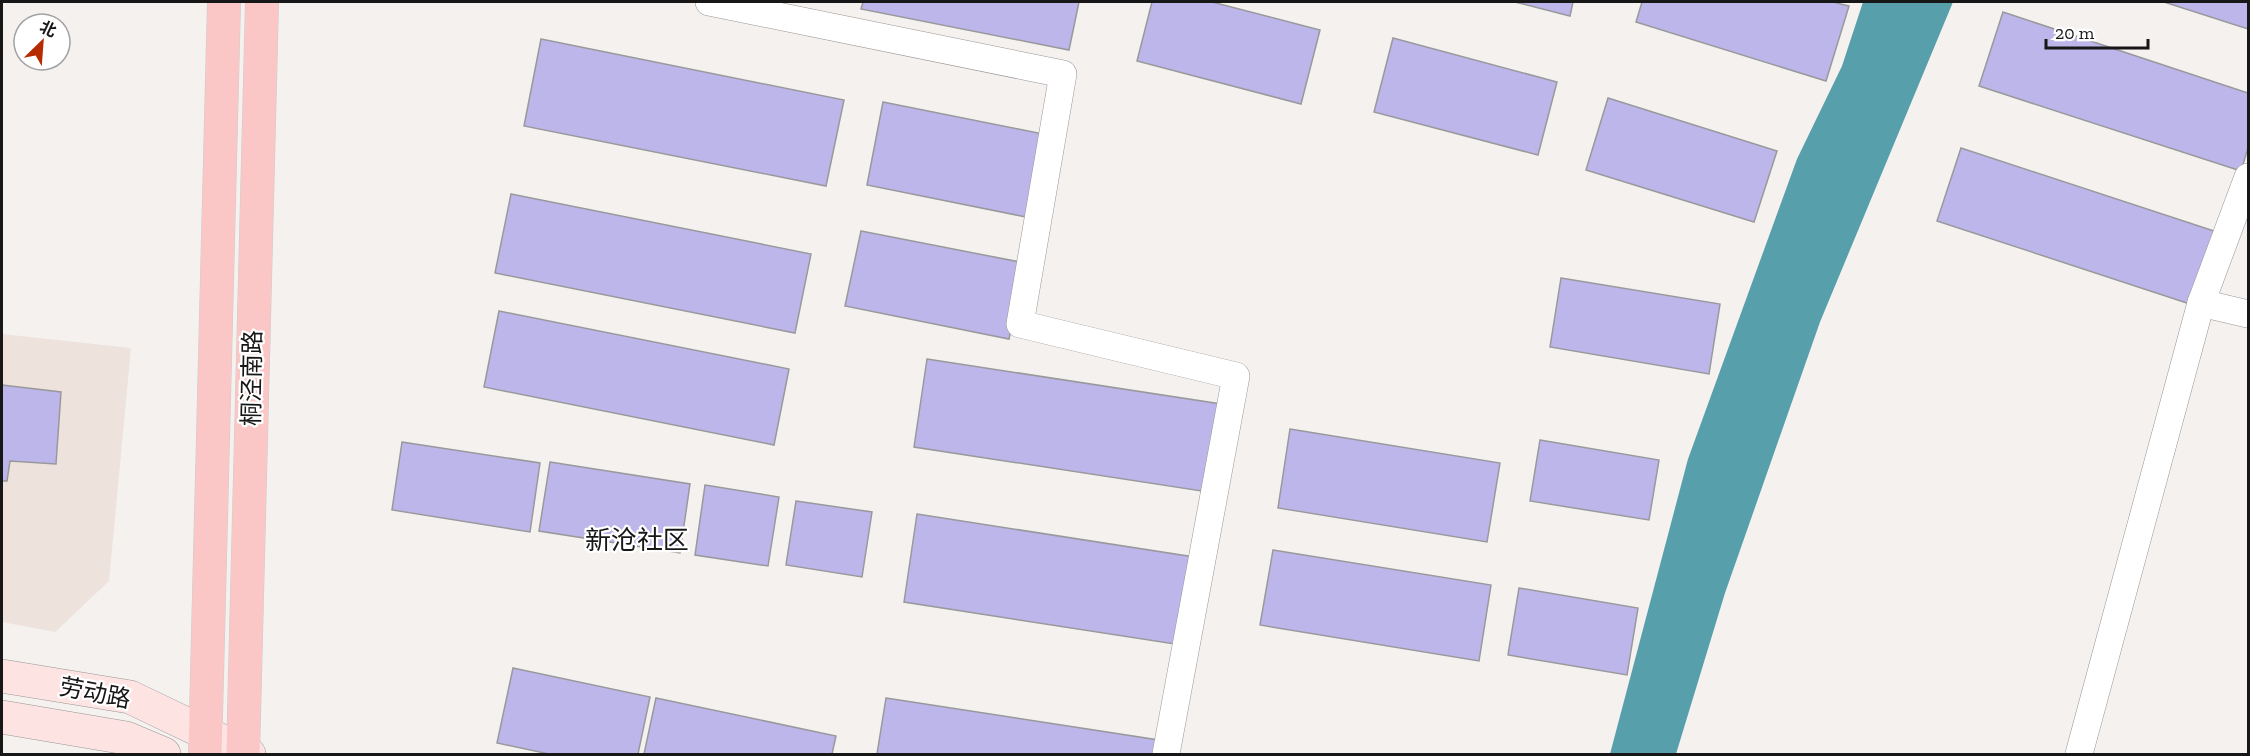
<svg xmlns="http://www.w3.org/2000/svg" width="2250" height="756" viewBox="0 0 2250 756" font-family="'Zilla Slab','Noto Sans SC',serif">
<rect width="100%" height="100%" fill="#f4f1ef"/>
<polygon fill="#ede2dc" points="2,334 131,348 109,581 55,632 2,622"/>
<polygon fill="#589fac" points="1863,2 1953,2 1820,322 1725,593 1676,754 1610,754 1688,459 1797,159 1842,66"/>
<g fill="#bcb6eb" stroke="#99999c" stroke-width="1.5">
<polygon points="863,2 1079,2 1069,50 861,9"/>
<polygon points="1152,2 1212,2 1320,30 1301,104 1137,61"/>
<polygon points="1515,2 1573,2 1570,16"/>
<polygon points="1642,2 1833,2 1849,6 1826,81 1636,22"/>
<polygon points="2164,2 2248,2 2248,29"/>
<polygon points="2003,12 2248,93 2248,148 2241,171 1979,86"/>
<polygon points="1393,38 1557,82 1538,155 1374,112"/>
<polygon points="541,39 844,100 826,186 524,126"/>
<polygon points="1608,98 1777,151 1754,222 1586,170"/>
<polygon points="883,102 1043,134 1026,217 867,185"/>
<polygon points="1961,148 2217,232 2193,305 1937,221"/>
<polygon points="511,194 811,254 795,333 495,273"/>
<polygon points="861,231 1025,263 1009,339 845,306"/>
<polygon points="1561,278 1720,304 1709,374 1550,347"/>
<polygon points="499,311 789,369 774,445 484,387"/>
<polygon points="927,359 1221,404 1208,492 914,447"/>
<polygon points="2,385 61,392 56,464 10,461 7,481 2,481"/>
<polygon points="1290,429 1500,463 1487,542 1278,508"/>
<polygon points="1540,440 1659,460 1649,520 1530,501"/>
<polygon points="402,442 540,463 530,532 392,510"/>
<polygon points="550,462 690,484 680,553 539,531"/>
<polygon points="705,485 779,497 768,566 695,555"/>
<polygon points="796,501 872,512 862,577 786,565"/>
<polygon points="917,514 1194,557 1181,645 904,602"/>
<polygon points="1273,550 1491,585 1479,661 1260,625"/>
<polygon points="1519,588 1638,608 1627,675 1508,655"/>
<polygon points="513,668 650,697 638,754 549,754 497,743"/>
<polygon points="656,698 836,736 832,754 644,754"/>
<polygon points="886,698 1165,741 1164,754 877,754"/>
</g>
<g fill="none" stroke-linecap="round" stroke-linejoin="round">
<defs>
<g id="street">
<polyline points="709,2 1063,74 1020,324 1236,376 1166,754"/>
<polyline points="2201,303 2248,314"/>
<polyline points="2079,754 2201,303 2248,177"/>
</g>
<g id="secondary">
<polyline points="2,676 130,697 249,754"/>
<polyline points="2,717 126,738 164,754"/>
</g>
<g id="primary">
<polyline points="205,754 224,2"/>
<polyline points="243,754 262,2"/>
</g>
</defs>
<use href="#street" stroke="#999695" stroke-width="28"/>
<use href="#secondary" stroke="#999695" stroke-width="34"/>
<use href="#primary" stroke="#ccc" stroke-width="34"/>
<use href="#street" stroke="#fff" stroke-width="27"/>
<use href="#secondary" stroke="#fde3e2" stroke-width="33"/>
<use href="#primary" stroke="#fbc7c6" stroke-width="33"/>
</g>
<g text-anchor="middle" stroke-width="4.5" stroke-linejoin="round" paint-order="stroke">
<g font-size="24" fill="#181717" stroke="#fff">
<text transform="translate(252 378) rotate(-89)" y="8">桐泾南路</text>
<text transform="translate(95 693) rotate(11)" y="8">劳动路</text>
</g>
<g font-size="26" fill="#181717" stroke="#fff">
<text x="637" y="549">新沧社区</text>
</g>
</g>
<rect width="2250" height="756" fill="none" stroke="#181717" stroke-width="6"/>
<g transform="translate(42 42) rotate(25)"><circle r="28" fill="#ffffff" stroke="#a3a2a2" stroke-width="1.5"/>
<path d="M0-4.5L10 22L0 15L-10 22Z" fill="#b62c00"/>
<text y="-9" font-size="16" font-weight="bold" text-anchor="middle" fill="#181717">北</text>
</g>
<path d="M2046 39v9h102v-9" fill="none" stroke="#181717" stroke-width="3"/>
<text x="2055" y="39" font-size="18" fill="#181717" stroke="#ffffff" stroke-width="4.5" paint-order="stroke">20 m</text>
</svg>
